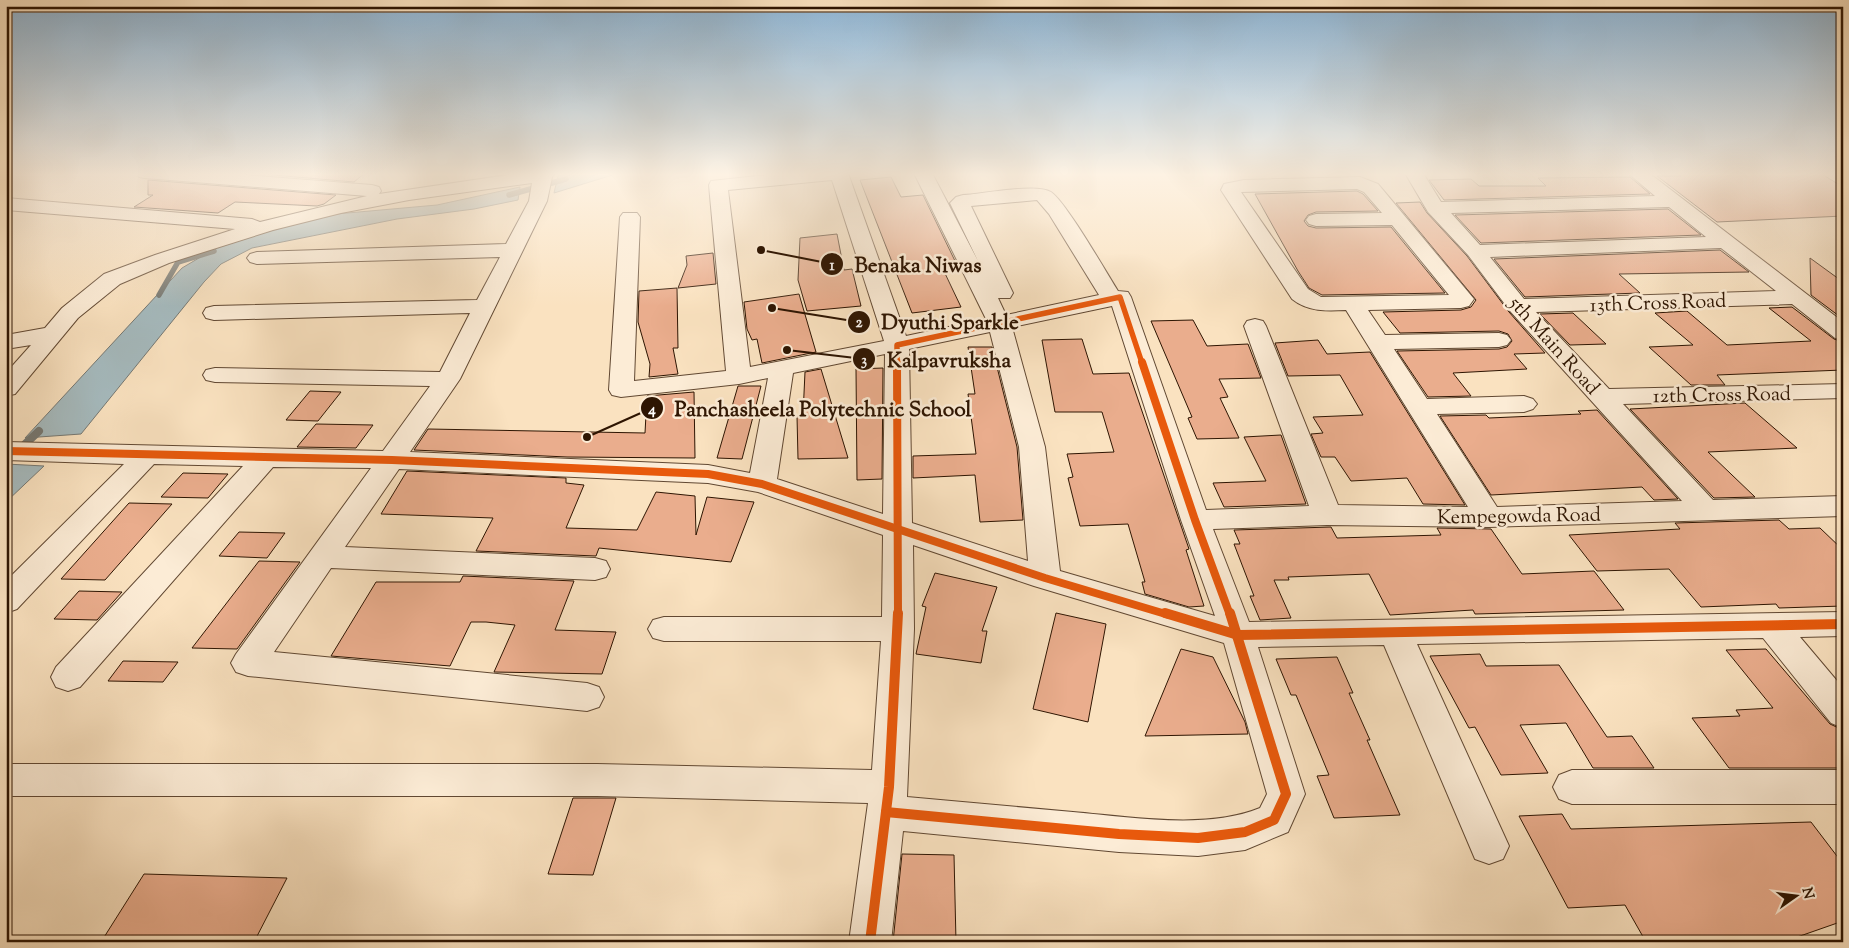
<svg xmlns="http://www.w3.org/2000/svg" width="1849" height="948" viewBox="0 0 1849 948" font-family="'Sorts Mill Goudy',serif">
<rect width="100%" height="100%" fill="#fae2c0"/>
<filter id="stains"><feTurbulence type="fractalNoise" baseFrequency=".004" numOctaves="4"/><feColorMatrix values="0 0 0 0 .2 0 0 0 0 .09 0 0 0 0 .02 0 0 0 .5 -.17"/></filter>
<radialGradient id="worn" r=".72"><stop offset=".6" stop-color="#630" stop-opacity="0"/><stop offset="1" stop-color="#630" stop-opacity=".3"/></radialGradient>
<g fill="#a5babe" stroke="#757873">
<polygon points="565,173 619,173 554,193 558,176"/>
<polygon points="520,187 518,200 474,209 397,219 252,248 221,264 204,282 81,434 25,438 182,268 221,245 267,228 325,215 437,205"/>
<polygon points="6,464 44,466 6,502"/>
</g>
<g fill="none" stroke-linecap="round" stroke-linejoin="round">
<g stroke="#757873" stroke-width="5.5">
<polyline points="509,195 566,179"/>
<polyline points="159,295 178,262 214,251"/>
</g>
<polyline stroke="#757873" stroke-width="8" points="6,462 39,431"/>
</g>
<g fill="#eaad8d" stroke="#2e1502">
<polygon points="250,173 365,173 354,182"/>
<polygon points="1677,173 1820,173 1843,187 1843,216 1717,222 1657,176 1681,176"/>
<polygon points="891,177 901,197 923,195 956,263 941,265 961,307 912,313 860,180"/>
<polygon points="1630,177 1650,194 1444,200 1429,180 1471,179 1479,186 1546,186 1538,178"/>
<polygon points="148,180 336,195 324,204 317,206 235,202 218,213 134,207 153,195 148,195"/>
<polygon points="1357,191 1363,194 1378,211 1316,212 1308,215 1304,221 1308,226 1316,228 1391,227 1445,293 1322,295 1309,288 1298,271 1255,194"/>
<polygon points="1420,202 1427,213 1467,256 1509,312 1545,353 1514,354 1527,369 1453,373 1471,396 1428,397 1397,351 1499,349 1507,347 1512,341 1508,334 1499,331 1400,333 1383,312 1461,310 1471,307 1476,300 1396,203"/>
<polygon points="1668,209 1701,235 1481,243 1455,215"/>
<polygon points="837,234 844,270 852,269 861,306 807,311 798,280 800,238"/>
<polygon points="1720,250 1749,272 1619,274 1640,293 1525,297 1494,259"/>
<polygon points="713,253 716,284 678,288 687,265 686,256"/>
<polygon points="1810,258 1843,282 1843,319 1811,295"/>
<polygon points="677,288 678,348 673,348 678,374 649,377 650,364 638,322 639,291"/>
<polygon points="799,294 816,352 762,363 757,339 752,340 747,329 744,302"/>
<polygon points="1792,307 1834,339 1843,342 1843,370 1717,375 1725,385 1691,385 1649,347 1693,345 1655,313 1687,311 1727,345 1811,341 1769,308"/>
<polygon points="1573,313 1606,344 1570,345 1540,314"/>
<polygon points="1193,320 1207,346 1248,344 1261,378 1219,379 1228,397 1220,398 1239,438 1197,439 1188,418 1192,417 1151,321"/>
<polygon points="1082,339 1093,374 1129,373 1189,549 1186,550 1204,606 1189,607 1145,594 1142,582 1145,582 1128,524 1080,526 1068,478 1073,477 1067,454 1114,452 1102,412 1055,412 1042,340"/>
<polygon points="1318,340 1327,354 1370,352 1465,505 1423,504 1407,478 1351,481 1335,457 1321,457 1311,434 1323,433 1313,417 1363,415 1340,375 1288,376 1275,343"/>
<polygon points="968,347 992,347 1017,447 1023,520 980,522 975,475 913,478 913,456 976,454 968,394 975,394"/>
<polygon points="883,368 882,479 857,480 856,369"/>
<polygon points="821,369 848,458 798,459 797,416 803,415 805,372"/>
<polygon points="738,386 761,386 742,459 717,458"/>
<polygon points="310,391 341,392 318,421 286,420"/>
<polygon points="694,392 695,458 567,457 414,450 428,429 645,433 647,396"/>
<polygon points="1745,403 1797,448 1708,452 1755,497 1714,498 1630,409"/>
<polygon points="1597,410 1678,499 1654,500 1642,487 1491,495 1440,416 1486,415 1489,418 1581,414 1578,411"/>
<polygon points="316,424 373,425 356,448 297,447"/>
<polygon points="1281,435 1306,504 1224,507 1213,483 1266,481 1244,437"/>
<polygon points="407,471 566,478 566,483 584,485 566,528 637,530 656,492 695,496 696,535 707,497 754,502 731,562 599,548 596,556 476,551 493,518 381,514"/>
<polygon points="183,473 228,474 208,498 161,497"/>
<polygon points="129,503 172,504 105,580 61,579"/>
<polygon points="1779,520 1789,529 1820,528 1843,550 1843,606 1779,608 1776,604 1701,607 1669,569 1597,571 1569,535 1680,529 1675,523"/>
<polygon points="1331,527 1337,538 1441,535 1437,528 1491,529 1522,574 1594,571 1624,610 1475,614 1473,610 1390,615 1369,574 1288,577 1289,580 1274,580 1291,618 1260,620 1250,596 1254,596 1234,544 1240,544 1234,530"/>
<polygon points="239,532 285,533 267,558 219,556"/>
<polygon points="259,561 300,562 237,649 192,648"/>
<polygon points="935,573 997,587 982,631 987,631 981,663 916,654 926,607 922,606"/>
<polygon points="463,576 574,581 555,630 616,632 602,674 494,672 515,625 486,622 471,622 450,666 331,656 376,582 460,582"/>
<polygon points="79,591 122,592 97,620 54,619"/>
<polygon points="1056,613 1106,624 1088,722 1033,709"/>
<polygon points="1181,649 1213,657 1245,722 1248,734 1145,736"/>
<polygon points="1766,649 1830,724 1843,730 1843,768 1729,768 1692,718 1740,716 1736,710 1773,708 1726,650"/>
<polygon points="1480,654 1486,666 1559,665 1607,737 1632,736 1654,768 1593,768 1566,723 1520,725 1548,773 1501,775 1475,727 1469,728 1430,656"/>
<polygon points="1337,657 1353,693 1349,693 1370,740 1367,740 1400,815 1334,818 1317,776 1329,775 1296,695 1291,695 1276,659"/>
<polygon points="123,661 178,662 163,682 108,681"/>
<polygon points="573,798 616,798 593,875 548,874"/>
<polygon points="1562,814 1571,829 1811,822 1843,864 1843,921 1783,942 1646,942 1625,905 1568,908 1519,816"/>
<polygon points="902,854 954,855 956,942 893,942"/>
<polygon points="144,874 287,878 254,942 101,942"/>
</g>
<g fill="none" stroke-linecap="round" stroke-linejoin="round">
<defs>
<g id="street">
<path d="M136,173H220L372,185L379,187L381,191L379,194L521,173H555L552,177L547,201L460,379L410,452L708,465L750,473L768,378L739,384L621,397L612,395L609,390L620,217L623,213H637L640,217L634,381L726,371L709,185L711,181L784,173H848L906,336L986,319L914,173H932L978,261L950,203L956,197L963,195C982,194 1036,183 1051,192C1066,202 1106,272 1118,291L1128,292L1131,297L1206,510L1309,506L1244,326L1247,321L1255,319L1263,321L1266,326L1338,505L1468,507L1346,310C1327,311 1308,312 1292,299L1221,190L1224,184L1244,180L1360,177L1378,184L1474,299L1469,306L1461,308L1368,310L1385,335L1499,333L1507,335L1511,340L1507,345L1499,347L1394,349L1427,399L1524,396L1533,399L1537,404L1533,409L1524,412L1437,414L1497,507L1682,501L1510,311L1468,255L1428,212L1405,173H1423L1441,202L1655,196L1628,173H1649L1843,322V340L1835,338L1792,304L1536,312L1609,389L1843,384V398L1623,404L1713,500L1843,496V516L1489,527L1327,525L1213,529L1249,622L1843,612V636L1800,637L1843,688V728L1831,723L1763,638L1417,644L1509,846L1503,859L1489,864L1475,859L1384,645L1258,647L1305,794L1288,832L1245,850L1198,856L1119,852L903,831L891,942H849L868,803L597,796H6V764H597L872,770L881,641H664L653,638L648,629L653,620L664,617H882L883,535L758,492L708,483L399,469L345,547L595,558L606,561L610,569L606,577L595,580L331,568L274,652L587,683L599,687L604,697L599,707L587,711L248,676L236,672L231,663L236,654L371,468L273,467L80,687L68,691L56,687L51,677L56,667L243,466L154,464L17,609L6,613V581L124,464L6,460V442L383,451L430,386L215,382L206,380L203,375L206,370L215,368L440,372L470,313L214,320L206,318L203,313L206,308L214,306L477,300L500,257L257,264L250,262L247,258L250,254L257,252L506,244L529,201L532,183L409,200L341,213L273,230L169,263L120,284L78,318L15,394L6,396V373L31,345L6,349V335L45,328L62,308L104,274L155,255L235,229L6,210V198L252,219L260,222L367,196L145,178L139,177ZM832,180L884,341L750,367L728,190ZM1357,189L1364,192L1382,213L1316,214L1309,216L1306,220L1309,224L1316,226L1392,225L1449,295L1321,297L1308,289L1241,192ZM1037,200L1049,214L1099,295L1006,315L998,298H1010L1013,293L971,206ZM1669,207L1706,237L1480,245L1451,213ZM1721,248L1776,291L1524,299L1490,257ZM1112,306L1181,520L1215,616L1060,571L1045,447L1012,327ZM990,332L1019,447L1028,561L912,523L909,349ZM885,354L883,514L777,479L793,373ZM913,545L1034,586L1224,643L1267,794L1260,808C1206,830 1131,817 1073,812C1017,807 962,802 907,797L914,629Z"/>
<polygon points="1572,770 1843,770 1843,804 1572,804 1559,799 1553,787 1559,775"/>
</g>
</defs>
<use href="#street" stroke="#614832" stroke-width="2"/>
<use href="#street" fill="#fcecd6" fill-rule="evenodd"/>
<defs>
<polyline id="cycleway-far2" points="897,363 897,345 1120,297 1142,363"/>
<g id="cycleway-far1">
<polyline points="897,362 898,615"/>
<polyline points="1142,362 1195,520 1230,615"/>
<polyline points="6,451 392,460 708,474 762,484 1045,578 1169,615"/>
</g>
<g id="cycleway">
<polyline points="1165,613 1238,635 1843,624"/>
<polyline points="886,812 1119,834 1198,838 1245,832 1274,820 1286,794 1230,613"/>
<polyline points="870,942 889,787 898,613"/>
</g>
</defs>
<use href="#cycleway-far2" stroke="#fcecd6" stroke-width="8"/>
<use href="#cycleway-far1" stroke="#fcecd6" stroke-width="11"/>
<use href="#cycleway" stroke="#fcecd6" stroke-width="13"/>
<use href="#cycleway-far2" stroke="#e8590c" stroke-width="5.5"/>
<use href="#cycleway-far1" stroke="#e8590c" stroke-width="8"/>
<use href="#cycleway" stroke="#e8590c" stroke-width="10"/>
</g>
<linearGradient id="sky" x2="0" y2="1"><stop stop-color="#8db6d7"/><stop offset="0.57" stop-color="#fdf2e3"/><stop offset="1" stop-color="#fdf2e3" stop-opacity="0"/></linearGradient>
<rect width="1849" height="306" fill="url(#sky)"/>
<g text-anchor="middle" stroke-width="5" stroke-linejoin="round" paint-order="stroke">
<g font-size="20" fill="#2e1502" stroke="#fcecd6">
<text transform="translate(1658 302) rotate(-2)" y="7">13th Cross Road</text>
<text transform="translate(1555 345) rotate(48)" y="7">5th Main Road</text>
<text transform="translate(1722 394) rotate(-1)" y="7">12th Cross Road</text>
<text transform="translate(1519 515) rotate(-1)" y="7">Kempegowda Road</text>
</g>
</g>
<path fill="none" stroke="#2e1502" stroke-width="2" d="M761 250L832 264M772 308L859 322M787 350L864 359M587 437L652 408"/>
<g fill="#2e1502" stroke="#fcecd6" stroke-width="2">
<circle cx="761" cy="250" r="5"/>
<circle cx="772" cy="308" r="5"/>
<circle cx="787" cy="350" r="5"/>
<circle cx="587" cy="437" r="5"/>
<circle cx="832" cy="264" r="12"/>
<circle cx="859" cy="322" r="12"/>
<circle cx="864" cy="359" r="12"/>
<circle cx="652" cy="408" r="12"/>
</g>
<g font-size="15" text-anchor="middle" font-weight="bold" fill="#fff">
<text x="832" y="270">1</text>
<text x="859" y="327">2</text>
<text x="864" y="365">3</text>
<text x="652" y="414">4</text>
</g>
<g font-size="21" text-anchor="middle" font-weight="bold" fill="#2e1502" stroke="#fcecd6" stroke-width="5" stroke-linejoin="round" paint-order="stroke">
<text x="918" y="272">Benaka Niwas</text>
<text x="950" y="329">Dyuthi Sparkle</text>
<text x="949" y="367">Kalpavruksha</text>
<text x="823" y="416">Panchasheela Polytechnic School</text>
</g>
<rect width="1849" height="948" fill="none" stroke="#fae2c0" stroke-width="25"/>
<rect x="8" y="8" width="1834" height="933" fill="none" stroke="#2e1502" stroke-width="2.5"/>
<rect x="12" y="12" width="1824" height="923" fill="none" stroke="#2e1502"/>
<g transform="translate(1796 896) rotate(76)" stroke="#fcecd6" stroke-width="4" paint-order="stroke">
<path d="M0-4L9 19L0 12L-9 19Z" fill="#2e1502"/>
<text y="-8" font-size="14" font-weight="bold" text-anchor="middle" fill="#2e1502">N</text>
</g>
<rect width="100%" height="100%" filter="url(#stains)"/>
<rect width="100%" height="100%" fill="url(#worn)"/>
</svg>
